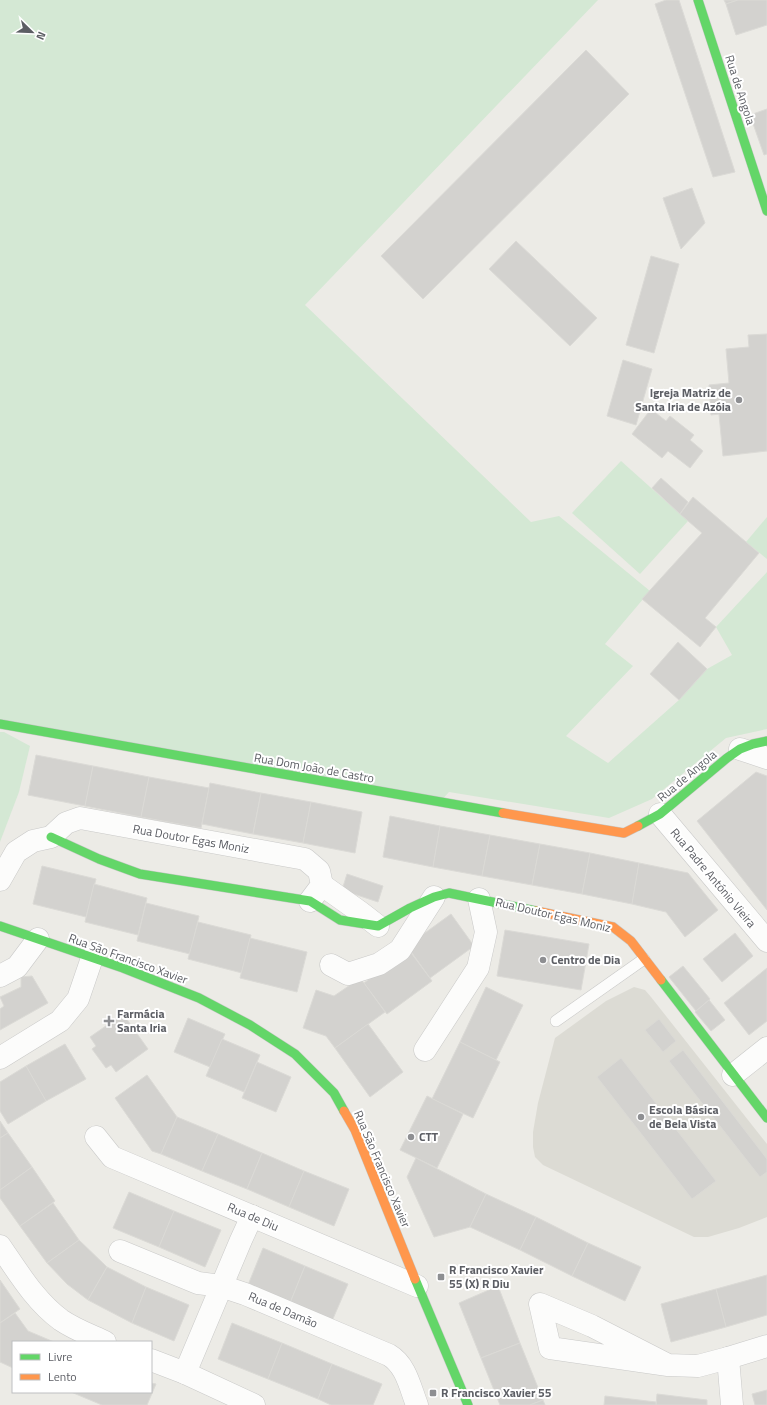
<svg xmlns="http://www.w3.org/2000/svg" width="767" height="1405" viewBox="0 0 767 1405" font-family="'Titillium Web',sans-serif">
<rect width="100%" height="100%" fill="#ecebe6"/>
<polygon fill="#dcdbd4" points="634,987 645,990 651,997 767,1144 767,1217 739,1228 708,1237 694,1237 543,1165 535,1157 533,1147 533,1132 538,1103 555,1038 606,1001"/>
<g fill="#d4e8d4">
<polygon points="0,0 598,0 305,305 531,522 559,516 650,591 605,644 633,666 566,736 608,763 679,700 707,669 732,655 716,627 767,572 767,729 726,738 652,799 609,818 449,792 439,803 0,724"/>
<polygon points="621,461 688,521 640,574 572,513"/>
<polygon points="767,517 767,559 746,542"/>
<polygon points="0,732 4,732 30,746 19,792 0,842"/>
</g>
<g fill="#d3d2cf" stroke="#dbdad6">
<polygon points="666,0 679,0 735,172 713,177 655,4"/>
<polygon points="724,0 738,0 726,4"/>
<polygon points="738,0 767,0 767,25 736,35 726,4"/>
<polygon points="586,50 629,94 423,299 381,256"/>
<polygon points="767,109 767,154 764,155 750,115"/>
<polygon points="692,188 705,223 681,249 663,198"/>
<polygon points="516,241 597,318 570,346 489,269"/>
<polygon points="651,256 679,264 654,353 626,345"/>
<polygon points="767,334 767,451 723,456 719,414 711,415 709,385 729,383 726,349 749,347 748,335"/>
<polygon points="623,360 652,369 636,425 607,416"/>
<polygon points="651,409 666,421 670,416 694,435 690,440 703,451 690,468 668,451 662,458 632,434"/>
<polygon points="661,478 688,502 680,514 652,488"/>
<polygon points="693,497 759,553 705,618 716,627 700,647 642,599 702,533 680,514"/>
<polygon points="678,642 707,669 679,700 650,674"/>
<polygon points="36,755 93,766 85,806 28,795"/>
<polygon points="93,766 149,777 141,817 85,806"/>
<polygon points="756,772 767,776 767,910 697,821"/>
<polygon points="149,777 209,788 201,828 141,817"/>
<polygon points="210,783 261,793 253,834 202,824"/>
<polygon points="261,793 311,802 303,843 253,834"/>
<polygon points="311,802 362,812 355,853 303,843"/>
<polygon points="390,816 440,826 433,867 383,857"/>
<polygon points="440,826 490,835 482,876 433,867"/>
<polygon points="490,835 540,844 532,885 482,876"/>
<polygon points="540,844 590,853 582,894 532,885"/>
<polygon points="590,853 639,863 632,904 582,894"/>
<polygon points="639,863 688,873 718,910 685,937 666,912 632,904"/>
<polygon points="42,866 96,879 86,917 33,904"/>
<polygon points="347,874 383,886 378,902 342,890"/>
<polygon points="94,884 147,898 138,935 85,922"/>
<polygon points="146,903 199,916 190,954 137,941"/>
<polygon points="451,914 474,946 430,978 407,946"/>
<polygon points="198,922 251,935 242,973 188,959"/>
<polygon points="505,930 589,944 581,990 497,976"/>
<polygon points="735,933 753,956 722,982 703,959"/>
<polygon points="250,938 307,952 297,992 240,978"/>
<polygon points="409,950 432,981 387,1014 364,983"/>
<polygon points="683,966 710,999 696,1011 669,977"/>
<polygon points="767,968 767,1021 749,1035 724,1003"/>
<polygon points="32,976 48,1003 0,1030 0,1009 4,1006 0,997 21,987 21,977"/>
<polygon points="359,979 364,983 385,1012 335,1048 326,1036 303,1028 316,990 334,996"/>
<polygon points="486,987 523,1005 496,1060 460,1042"/>
<polygon points="709,1000 725,1020 711,1031 695,1012"/>
<polygon points="123,1014 148,1049 116,1072 111,1065 106,1068 92,1049 96,1046 90,1037"/>
<polygon points="188,1018 225,1034 210,1067 174,1052"/>
<polygon points="659,1019 676,1041 663,1052 645,1030"/>
<polygon points="368,1024 403,1072 370,1097 335,1048"/>
<polygon points="222,1039 260,1055 244,1092 206,1076"/>
<polygon points="460,1042 500,1062 473,1118 432,1099"/>
<polygon points="65,1044 86,1079 46,1101 26,1066"/>
<polygon points="683,1050 767,1159 767,1172 760,1177 669,1061"/>
<polygon points="621,1058 716,1181 692,1199 597,1077"/>
<polygon points="257,1062 291,1077 276,1112 242,1098"/>
<polygon points="26,1066 46,1101 8,1124 0,1111 0,1082"/>
<polygon points="147,1075 177,1117 161,1154 152,1151 115,1098"/>
<polygon points="427,1096 463,1114 437,1168 400,1150"/>
<polygon points="177,1117 218,1134 202,1171 161,1154"/>
<polygon points="0,1121 8,1133 0,1138"/>
<polygon points="8,1133 32,1167 0,1190 0,1138"/>
<polygon points="218,1134 262,1153 247,1189 202,1171"/>
<polygon points="262,1153 304,1171 289,1207 247,1189"/>
<polygon points="416,1158 486,1194 470,1227 434,1237 407,1177"/>
<polygon points="32,1167 55,1201 20,1226 0,1198 0,1190"/>
<polygon points="304,1171 349,1189 334,1226 289,1207"/>
<polygon points="129,1192 174,1211 159,1247 113,1228"/>
<polygon points="486,1194 536,1217 520,1250 470,1227"/>
<polygon points="53,1203 79,1240 47,1263 20,1226"/>
<polygon points="174,1211 221,1230 205,1267 159,1247"/>
<polygon points="536,1217 588,1243 572,1276 520,1250"/>
<polygon points="79,1240 107,1267 88,1300 67,1284 47,1263"/>
<polygon points="588,1243 641,1267 625,1301 572,1276"/>
<polygon points="263,1248 305,1266 290,1303 248,1285"/>
<polygon points="305,1266 348,1284 332,1321 290,1303"/>
<polygon points="107,1267 146,1287 132,1323 88,1300"/>
<polygon points="767,1275 767,1315 726,1327 716,1289"/>
<polygon points="0,1280 20,1309 0,1323"/>
<polygon points="498,1286 520,1343 481,1358 459,1303"/>
<polygon points="146,1287 189,1305 174,1341 132,1323"/>
<polygon points="716,1289 726,1327 671,1342 661,1304"/>
<polygon points="15,1313 28,1331 54,1342 13,1342 13,1368 0,1362 0,1323"/>
<polygon points="232,1323 282,1343 268,1379 218,1359"/>
<polygon points="282,1343 332,1364 318,1399 268,1379"/>
<polygon points="520,1343 543,1400 530,1405 500,1405 481,1358"/>
<polygon points="332,1364 382,1384 373,1405 331,1405 318,1399"/>
<polygon points="151,1383 156,1384 147,1405 102,1405 71,1392 151,1392"/>
<polygon points="767,1390 767,1405 755,1405 752,1394"/>
<polygon points="657,1394 707,1400 707,1405 656,1405"/>
<polygon points="605,1396 656,1402 656,1405 604,1405"/>
<polygon points="543,1400 545,1405 530,1405"/>
</g>
<g fill="none" stroke-linecap="round" stroke-linejoin="round">
<defs>
<polyline id="lane" points="556,1021 644,959"/>
<g id="street">
<polyline points="740,749 767,758"/>
<polyline points="660,814 767,941"/>
<polyline points="0,880 16,852 33,841 51,837 66,823 80,818 305,859 319,871 322,885 310,901"/>
<polyline points="322,885 360,912 378,926"/>
<polyline points="331,965 348,974 379,964 400,950 434,897"/>
<polyline points="0,976 17,967 38,939"/>
<polyline points="425,1050 478,968 486,932 479,899"/>
<polyline points="0,1058 60,1021 78,999 92,958"/>
<polyline points="733,1075 767,1048"/>
<polyline points="96,1137 112,1157 417,1286"/>
<path d="M0,1246C18,1272 35,1301 61,1320C74,1329 90,1335 105,1342"/>
<path d="M120,1251L198,1283L221,1286L245,1294L389,1355C406,1365 410,1387 417,1405"/>
<polyline points="728,1358 732,1405"/>
<polyline points="151,1360 185,1373 254,1405"/>
<polyline points="668,1365 592,1326 540,1304 550,1348 668,1365 698,1366 728,1358 767,1346"/>
<polyline points="185,1373 241,1240 252,1216"/>
</g>
<g id="fast">
<polyline points="698,0 767,211"/>
<polyline points="0,724 503,813"/>
<polyline points="638,826 660,814 727,758 740,749 753,744 767,741"/>
<polyline points="51,837 99,859 140,874 310,901 340,920 378,926 410,908 434,897 449,893 536,911"/>
<polyline points="0,926 123,968 199,998 250,1025 295,1054 334,1093 344,1111"/>
<polyline points="661,980 767,1118"/>
<polyline points="415,1279 468,1405"/>
</g>
<g id="slow">
<polyline points="503,813 624,833 638,826"/>
<polyline points="536,911 613,927 631,941 661,980"/>
<polyline points="344,1111 355,1130 415,1279"/>
</g>
</defs>
<use href="#lane" stroke="#c9c9c8" stroke-width="12"/>
<use href="#street" stroke="#c9c9c8" stroke-width="23"/>
<use href="#fast" stroke="#c7c8c6" stroke-width="10"/>
<use href="#slow" stroke="#c7c8c6" stroke-width="10"/>
<use href="#lane" stroke="#fcfcfb" stroke-width="11"/>
<use href="#street" stroke="#fcfcfb" stroke-width="22"/>
<use href="#fast" stroke="#63d668" stroke-width="9"/>
<use href="#slow" stroke="#ff974d" stroke-width="9"/>
</g>
<g fill="#8e8f92" stroke="#fff" stroke-width="1.5">
<circle cx="739" cy="400" r="4"/>
<circle cx="543" cy="960" r="4"/>
<path d="M107 1015h4v4h4v4h-4v4h-4v-4h-4v-4h4z"/>
<circle cx="641" cy="1117" r="4"/>
<circle cx="411" cy="1137" r="4"/>
<rect x="437" y="1273" width="8" height="8" rx="2"/>
<rect x="429" y="1389" width="8" height="8" rx="2"/>
</g>
<g text-anchor="middle" stroke-width="4" stroke-linejoin="round" paint-order="stroke">
<g font-size="12" fill="#5c5e64" stroke="#fff">
<text transform="translate(740 90) rotate(72)" y="4">Rua de Angola</text>
<text transform="translate(314 768) rotate(10)" y="4">Rua Dom João de Castro</text>
<text transform="translate(687 776) rotate(-40)" y="4">Rua de Angola</text>
<text transform="translate(191 839) rotate(10)" y="4">Rua Doutor Egas Moniz</text>
<text transform="translate(713 878) rotate(50)" y="4">Rua Padre António Vieira</text>
<text transform="translate(553 915) rotate(13)" y="4">Rua Doutor Egas Moniz</text>
<text transform="translate(128 959) rotate(20)" y="4">Rua São Francisco Xavier</text>
<text transform="translate(382 1169) rotate(67)" y="4">Rua São Francisco Xavier</text>
<text transform="translate(253 1217) rotate(23)" y="4">Rua de Diu</text>
<text transform="translate(283 1310) rotate(23)" y="4">Rua de Damão</text>
</g>
<g font-size="12" font-weight="bold" fill="#5c5e64" stroke="#fff" text-anchor="start">
<text x="731" y="397" text-anchor="end">Igreja Matriz de<tspan x="731" dy="14">Santa Iria de Azóia</tspan></text>
<text x="551" y="964">Centro de Dia</text>
<text x="117" y="1018">Farmácia<tspan x="117" dy="14">Santa Iria</tspan></text>
<text x="649" y="1114">Escola Básica<tspan x="649" dy="14">de Bela Vista</tspan></text>
<text x="419" y="1141">CTT</text>
<text x="449" y="1274">R Francisco Xavier<tspan x="449" dy="14">55 (X) R Diu</tspan></text>
<text x="441" y="1397">R Francisco Xavier 55</text>
</g>
</g>
<rect x="12" y="1341" width="140" height="52" fill="#ffffff" stroke="#bebfc1"/>
<rect x="20" y="1354" width="20" height="6" fill="#63d668" stroke="#bebfc1"/>
<text x="48" y="1361" font-size="12" fill="#5c5e64">Livre</text>
<rect x="20" y="1374" width="20" height="6" fill="#ff974d" stroke="#bebfc1"/>
<text x="48" y="1381" font-size="12" fill="#5c5e64">Lento</text>
<g transform="translate(32 32) rotate(113)" stroke="#ffffff" stroke-width="3" paint-order="stroke">
<path d="M0-3L7 15L0 10L-7 15Z" fill="#5c5e64"/>
<text y="-6" font-size="11" font-weight="bold" text-anchor="middle" fill="#5c5e64">N</text>
</g>
</svg>
